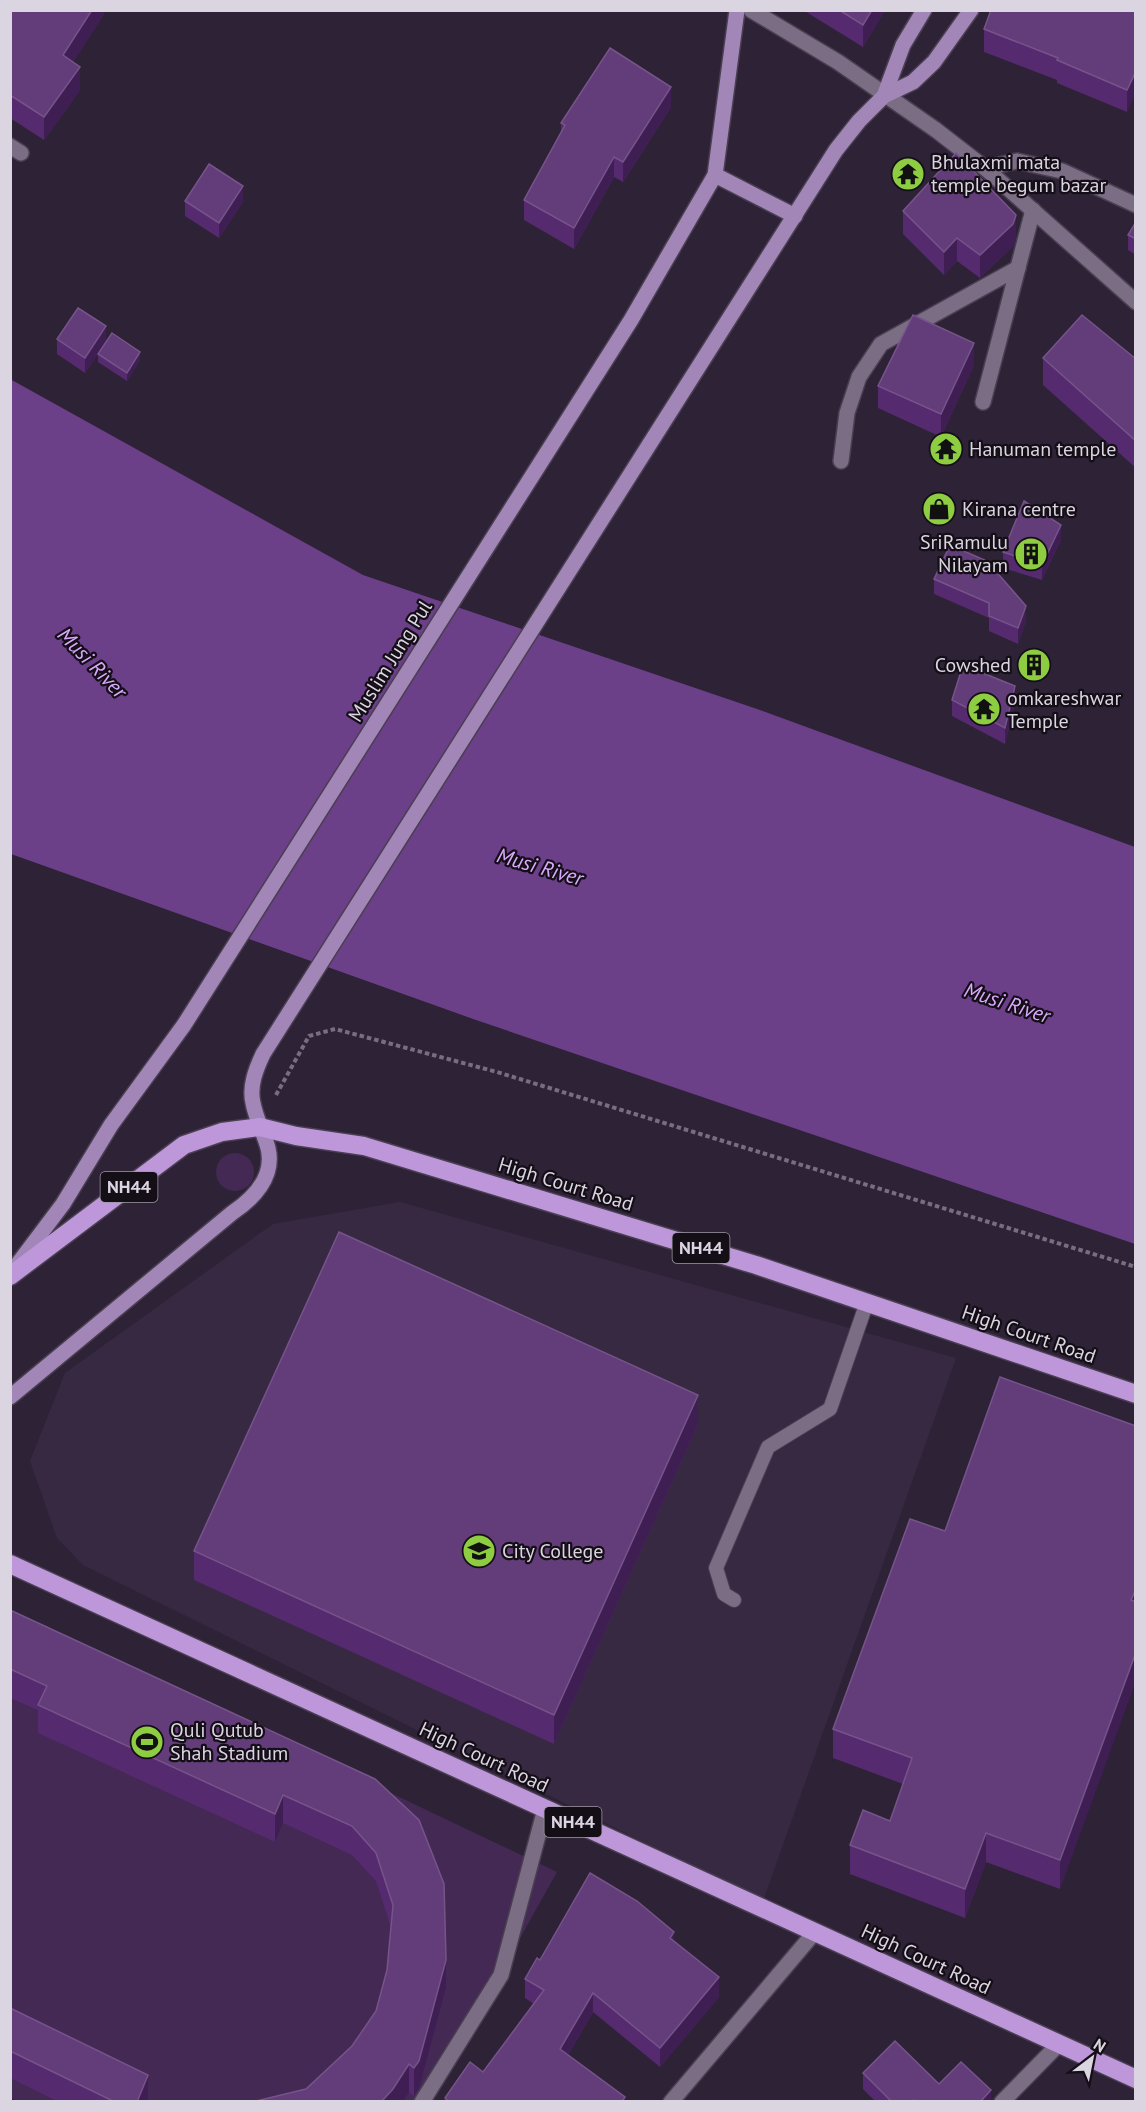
<svg xmlns="http://www.w3.org/2000/svg" width="1146" height="2112" viewBox="0 0 1146 2112" font-family="'PT Sans',sans-serif">
<rect width="100%" height="100%" fill="#2e2237"/>
<polygon fill="#382943" points="400,1202 956,1358 763,1901 83,1565 57,1538 30,1461 65,1373 273,1224"/>
<g fill="#442955">
<circle cx="235" cy="1172" r="19"/>
<polygon points="10,1612 557,1872 429,2101 19,2102 11,2098"/>
</g>
<polygon fill="#6c3f89" points="10,379 363,575 757,709 1135,847 1135,1244 476,1020 11,854"/>
<g fill="none" stroke-linecap="round" stroke-linejoin="round">
<defs>
<polyline id="lane" points="734,1600 724,1594 716,1568 768,1447 830,1409 867,1302"/>
<g id="street">
<polyline points="10,146 21,153"/>
<polyline points="985,168 1017,161 1062,171 1136,205"/>
<polyline points="983,402 1033,210"/>
<polyline points="841,461 847,413 859,377 881,344 1018,268"/>
<polyline points="422,2102 501,1975 545,1809"/>
<polyline points="671,2102 814,1933"/>
<polyline points="1002,2102 1059,2044"/>
</g>
<polyline id="secondary" points="751,10 838,62 936,130 985,168 1136,302"/>
<g id="primary">
<polyline points="884,96 903,45 924,10"/>
<polyline points="715,175 795,216"/>
<polyline points="17,1265 63,1204 111,1125 184,1025 631,320 715,175 737,10"/>
<path d="M10,1397L232,1213C253,1199 275,1177 268,1148C264,1133 256,1119 253,1103C249,1086 256,1069 263,1054L836,150L859,121L884,96L913,82L934,62L971,10"/>
</g>
<g id="highway">
<polyline points="10,1276 184,1145 222,1132 260,1127 296,1136 364,1146 756,1265 1136,1394"/>
<polyline points="10,1564 1136,2079"/>
</g>
</defs>
<use href="#lane" stroke="#493f51" stroke-width="16"/>
<use href="#street" stroke="#493f51" stroke-width="18"/>
<use href="#secondary" stroke="#493f51" stroke-width="18"/>
<use href="#primary" stroke="#493f51" stroke-width="18"/>
<use href="#highway" stroke="#493f51" stroke-width="21"/>
<polyline stroke="#786e80" stroke-width="4" stroke-dasharray="4.5 3" stroke-linecap="butt" points="276,1095 309,1036 335,1029 497,1072 1136,1267"/>
<use href="#lane" stroke="#7a6d84" stroke-width="14"/>
<use href="#street" stroke="#7a6d84" stroke-width="15"/>
<use href="#secondary" stroke="#7a6d84" stroke-width="15"/>
<use href="#primary" stroke="#a386b8" stroke-width="15"/>
<use href="#highway" stroke="#be96da" stroke-width="18"/>
</g>
<g fill="#552a6e">
<polygon points="10,10 104,10 104,14 73,62 80,90 44,140 10,118"/>
<polygon points="803,10 885,10 863,47"/>
<polygon points="1136,10 1127,112 1057,83 1057,80 984,52 984,29"/>
<polygon points="671,107 623,182 614,177 574,249 524,220 524,200 561,132 561,123"/>
<polygon points="185,201 243,202 219,238 185,216"/>
<polygon points="903,211 1016,238 1013,246 980,278 957,261 944,275 903,234"/>
<polygon points="1136,222 1136,255 1128,250 1128,235"/>
<polygon points="57,339 106,342 85,373 57,354"/>
<polygon points="98,354 140,360 127,381 98,362"/>
<polygon points="1043,358 1136,359 1136,468 1043,385"/>
<polygon points="974,365 941,437 878,408 878,386"/>
<polygon points="1061,540 1042,580 1003,568 1003,552"/>
<polygon points="950,545 1026,621 1018,644 989,631 989,618 934,594 934,579"/>
<polygon points="952,700 1015,702 1005,744 952,716"/>
<polygon points="698,1424 554,1744 194,1580 194,1551"/>
<polygon points="1136,1426 1060,1889 986,1862 965,1918 850,1874 850,1845 890,1821 903,1784 833,1758 833,1729 945,1531"/>
<polygon points="10,1610 375,1779 446,1988 419,2089 414,2096 409,2092 403,2102 252,2102 306,2089 352,2046 376,2011 387,1970 391,1927 376,1881 352,1855 283,1823 275,1842 38,1733 38,1710 10,1698"/>
<polygon points="674,1941 719,1997 660,2067 593,2012 568,2055 625,2102 445,2102 445,2098 483,2072 534,2004 525,1998 525,1979 540,1960"/>
<polygon points="10,2008 148,2102 59,2102 10,2078"/>
<polygon points="863,2073 939,2084 991,2102 876,2102 863,2089"/>
</g>
<g fill="#3f1f53">
<polygon points="92,10 104,10 104,14 63,78 63,55"/>
<polygon points="872,10 885,10 863,47 863,25"/>
<polygon points="80,67 80,90 44,140 44,117"/>
<polygon points="1136,71 1136,93 1127,112 1127,90"/>
<polygon points="671,87 671,107 623,182 623,162"/>
<polygon points="614,157 614,177 574,249 574,228"/>
<polygon points="243,186 243,202 219,238 219,223"/>
<polygon points="1016,215 1016,238 1013,246 980,278 980,255"/>
<polygon points="957,238 957,261 944,275 944,252"/>
<polygon points="106,326 106,342 85,373 85,358"/>
<polygon points="974,343 974,365 941,437 941,414"/>
<polygon points="140,352 140,360 127,381 127,373"/>
<polygon points="1061,525 1061,540 1042,580 1042,565"/>
<polygon points="1026,606 1026,621 1018,644 1018,628"/>
<polygon points="1015,686 1015,702 1005,744 1005,728"/>
<polygon points="698,1395 698,1424 554,1744 554,1715"/>
<polygon points="1136,1589 1136,1618 1131,1600"/>
<polygon points="1136,1652 1136,1681 1060,1889 1060,1860"/>
<polygon points="283,1795 283,1823 275,1842 275,1814"/>
<polygon points="986,1833 986,1862 965,1918 965,1889"/>
<polygon points="674,1932 674,1952 670,1938"/>
<polygon points="446,1960 446,1988 419,2089 414,2096 414,2068"/>
<polygon points="719,1977 719,1997 660,2067 660,2048"/>
<polygon points="593,1993 593,2012 560,2068 560,2049"/>
<polygon points="409,2064 409,2092 403,2102 381,2102"/>
<polygon points="148,2075 148,2102 137,2102"/>
<polygon points="991,2090 991,2102 980,2102"/>
</g>
<g fill="#633c7a" stroke="#76548a" stroke-width="1.5">
<polygon points="10,10 92,10 63,55 80,67 44,117 10,95"/>
<polygon points="839,10 872,10 863,25"/>
<polygon points="991,10 1136,10 1136,71 1127,90 1057,60 1058,58 984,29"/>
<polygon points="610,48 671,87 623,162 614,157 574,228 524,200 565,125 561,123"/>
<polygon points="956,153 1016,215 1013,224 980,255 957,238 944,252 903,211"/>
<polygon points="209,164 243,186 219,223 185,201"/>
<polygon points="1136,222 1136,239 1128,235"/>
<polygon points="78,308 106,326 85,358 57,339"/>
<polygon points="913,315 974,343 941,414 878,386"/>
<polygon points="1082,315 1136,359 1136,441 1043,358"/>
<polygon points="112,333 140,352 127,373 98,354"/>
<polygon points="1024,501 1061,525 1042,565 1003,552"/>
<polygon points="950,545 987,561 1026,606 1018,628 989,616 989,603 934,579"/>
<polygon points="963,665 1015,686 1005,728 952,700"/>
<polygon points="339,1232 698,1395 554,1715 194,1551"/>
<polygon points="1000,1377 1136,1426 1136,1589 1131,1600 1136,1602 1136,1652 1060,1860 986,1833 965,1889 850,1845 863,1810 890,1821 912,1758 833,1729 910,1519 945,1531"/>
<polygon points="10,1610 375,1779 419,1820 444,1884 446,1960 419,2061 414,2068 409,2064 393,2089 381,2102 252,2102 306,2089 352,2046 376,2011 387,1970 393,1905 376,1853 352,1826 283,1795 275,1814 38,1705 47,1686 10,1669"/>
<polygon points="590,1873 637,1901 674,1932 670,1938 719,1977 660,2048 593,1993 560,2049 625,2097 622,2102 449,2102 445,2098 470,2062 483,2072 544,1990 525,1979 537,1958 540,1960"/>
<polygon points="10,2008 148,2075 137,2102 115,2102 10,2051"/>
<polygon points="895,2041 939,2084 961,2062 991,2090 980,2102 915,2102 914,2100 912,2102 892,2102 863,2073"/>
</g>
<defs>
<symbol id="temple-disc" viewBox="-11 -11 22 22"><circle r="9.5" fill="#8ecd42" stroke="#140e17"/><path d="M0-6L5-2H3V0L6.5 2.5H4V6H1.5V3h-3V6H-4V2.5H-6.5L-3 0V-2H-5Z" fill="#111"/></symbol>
<symbol id="shop-disc" viewBox="-11 -11 22 22"><circle r="9.5" fill="#8ecd42" stroke="#140e17"/><path d="M-5-2.5h2.3a2.7 3.5 0 0 1 5.4 0H5L5.5 6h-11ZM-1.5-2.5h3a1.5 2.3 0 0 0-3 0Z" fill="#111"/></symbol>
<symbol id="building-disc" viewBox="-11 -11 22 22"><circle r="9.5" fill="#8ecd42" stroke="#140e17"/><path d="M-4-6H4V6H1V3H-1V6H-4ZM-2.5-4.3h1.7v1.8h-1.7ZM.8-4.3h1.7v1.8H.8ZM-2.5-1h1.7V.8h-1.7ZM.8-1h1.7V.8H.8Z" fill="#111"/></symbol>
<symbol id="university-disc" viewBox="-11 -11 22 22"><circle r="9.5" fill="#8ecd42" stroke="#140e17"/><path d="M0-5L7-2L0 1L-7-2ZM-4 1L0 2.5L4 1V4Q0 6-4 4Z" fill="#111"/></symbol>
<symbol id="stadium-disc" viewBox="-11 -11 22 22"><circle r="9.5" fill="#8ecd42" stroke="#140e17"/><path d="M0-5a6.5 5 0 1 0 0 10a6.5 5 0 1 0 0-10ZM-3.5-1.8h7v3.6h-7Z" fill="#111"/></symbol>
</defs>
<g fill-rule="evenodd">
<use href="#temple-disc" x="889" y="155" width="38" height="38"/>
<use href="#temple-disc" x="927" y="430" width="38" height="38"/>
<use href="#shop-disc" x="920" y="490" width="38" height="38"/>
<use href="#building-disc" x="1012" y="535" width="38" height="38"/>
<use href="#building-disc" x="1015" y="646" width="38" height="38"/>
<use href="#temple-disc" x="965" y="690" width="38" height="38"/>
<use href="#university-disc" x="460" y="1532" width="38" height="38"/>
<use href="#stadium-disc" x="128" y="1723" width="38" height="38"/>
</g>
<g text-anchor="middle" stroke-width="4.5" stroke-linejoin="round" paint-order="stroke">
<g fill="#140e17" stroke="#9f99a4" stroke-width="1.5">
<rect x="100.5" y="1172" width="57" height="30" rx="4.5"/>
<rect x="672.5" y="1233" width="57" height="30" rx="4.5"/>
<rect x="544.5" y="1807" width="57" height="30" rx="4.5"/>
</g>
<g font-size="18" font-weight="bold" fill="#dbd4e1">
<text x="129" y="1193">NH44</text>
<text x="701" y="1254">NH44</text>
<text x="573" y="1828">NH44</text>
</g>
<g font-size="20" fill="#dbd4e1" stroke="#140e17" text-anchor="start">
<text x="931" y="169">Bhulaxmi mata<tspan x="931" dy="23">temple begum bazar</tspan></text>
<text x="969" y="456">Hanuman temple</text>
<text x="962" y="516">Kirana centre</text>
<text x="1008" y="549" text-anchor="end">SriRamulu<tspan x="1008" dy="23">Nilayam</tspan></text>
<text x="1011" y="672" text-anchor="end">Cowshed</text>
<text x="1007" y="705">omkareshwar<tspan x="1007" dy="23">Temple</tspan></text>
<text x="502" y="1558">City College</text>
<text x="170" y="1737">Quli Qutub<tspan x="170" dy="23">Shah Stadium</tspan></text>
</g>
<g font-size="20" fill="#dbd4e1" stroke="#140e17">
<text transform="translate(390 661) rotate(-58)" y="7">Muslim Jung Pul</text>
<text transform="translate(566 1184) rotate(17)" y="7">High Court Road</text>
<text transform="translate(1029 1334) rotate(19)" y="7">High Court Road</text>
<text transform="translate(484 1757) rotate(25)" y="7">High Court Road</text>
<text transform="translate(926 1959) rotate(25)" y="7">High Court Road</text>
</g>
<g font-size="21" font-style="italic" fill="#d9a9fb" stroke="#140e17">
<text transform="translate(92 663) rotate(46)" y="7">Musi River</text>
<text transform="translate(540 867) rotate(16)" y="7">Musi River</text>
<text transform="translate(1007 1003) rotate(18)" y="7">Musi River</text>
</g>
</g>
<rect width="1146" height="2112" fill="none" stroke="#dbd4e1" stroke-width="24"/>
<g transform="translate(1092 2058) rotate(32)" stroke="#140e17" stroke-width="4.5" paint-order="stroke">
<path d="M0-4.5L10 22L0 15L-10 22Z" fill="#dbd4e1"/>
<text y="-9" font-size="16" font-weight="bold" text-anchor="middle" fill="#dbd4e1">N</text>
</g>
</svg>
